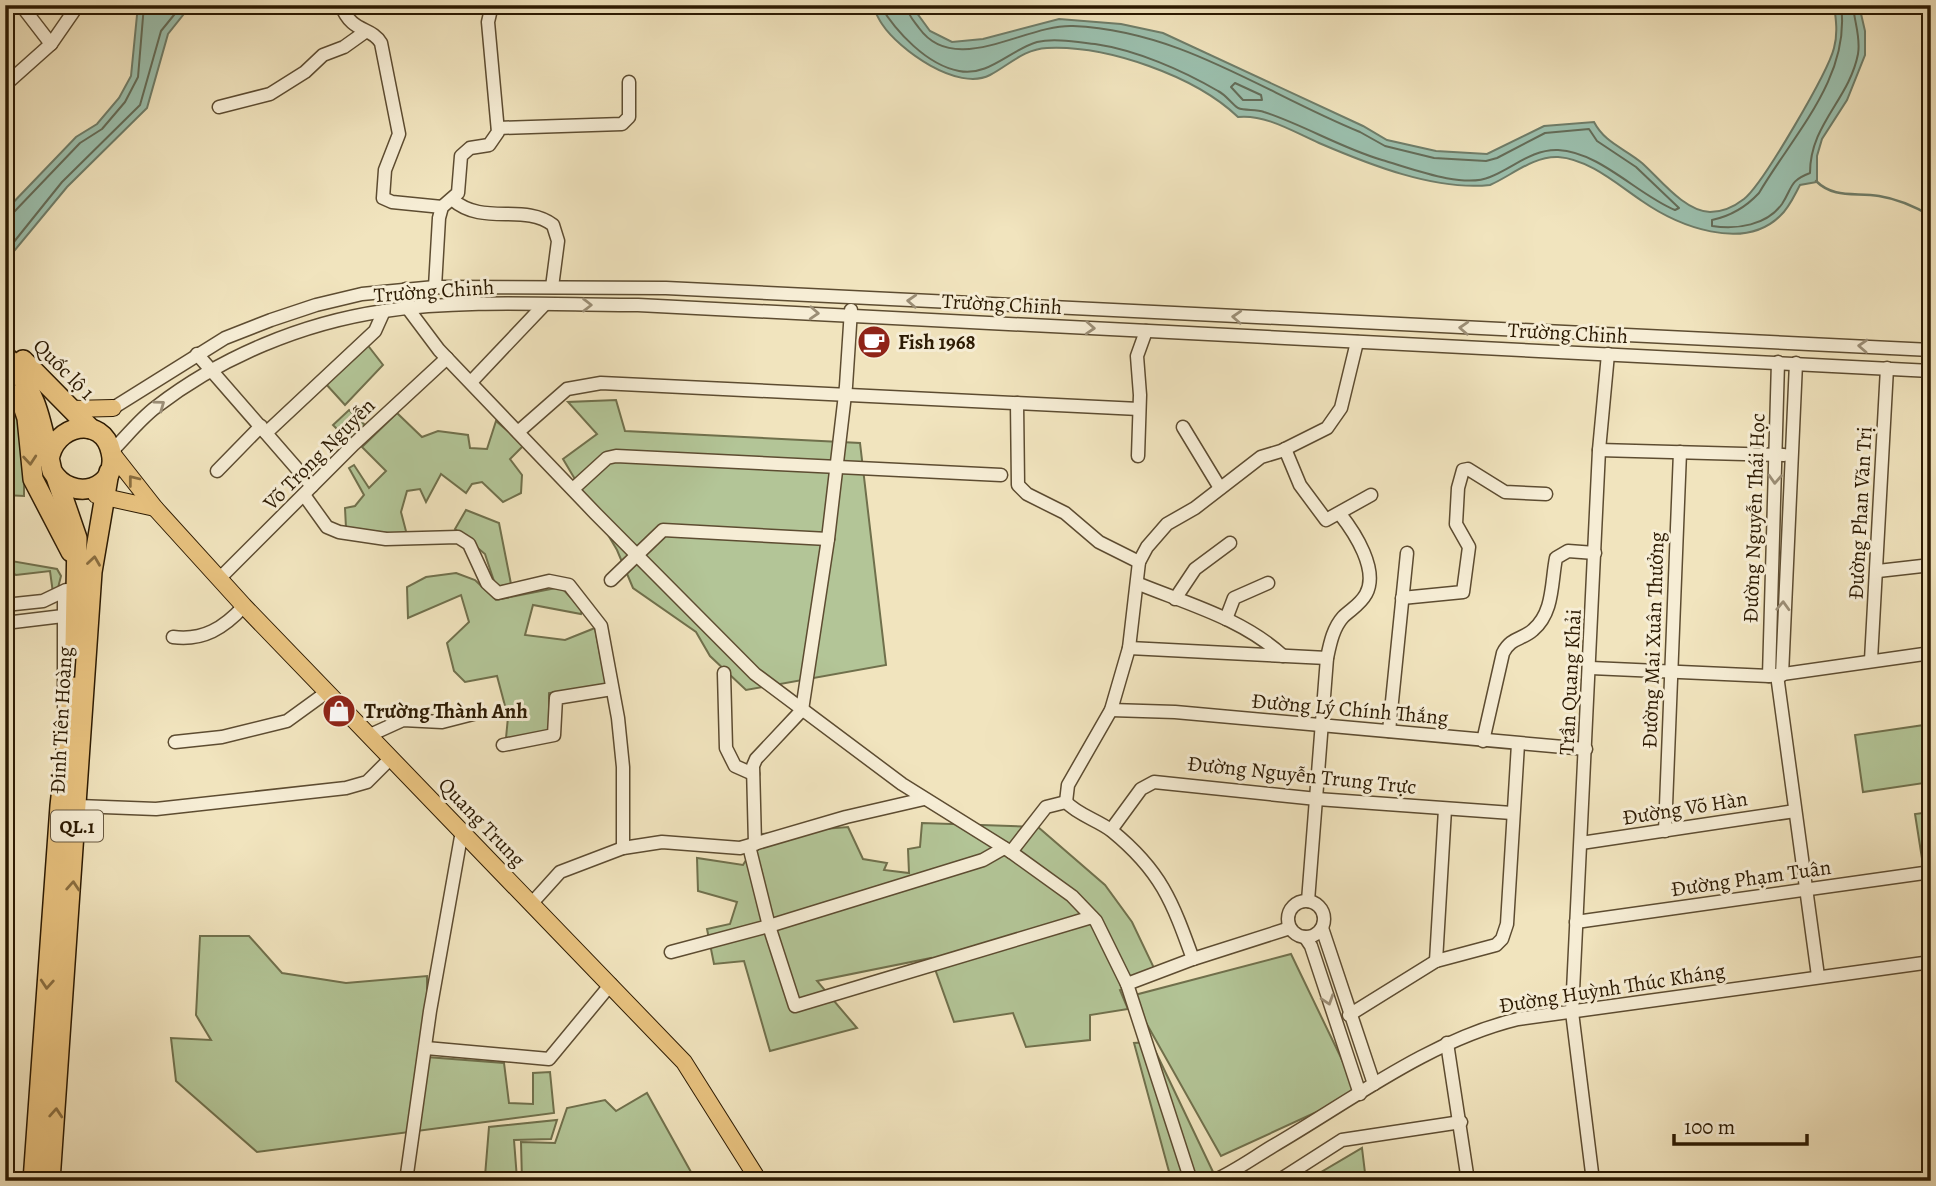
<svg xmlns="http://www.w3.org/2000/svg" width="1936" height="1186" viewBox="0 0 1936 1186" font-family="Alegreya,serif">
<rect width="100%" height="100%" fill="#f1e4be"/>
<filter id="stains"><feTurbulence type="fractalNoise" baseFrequency=".00286" numOctaves="4"/><feColorMatrix values="0 0 0 0 .2 0 0 0 0 .09 0 0 0 0 .02 0 0 0 .5 -.17"/></filter>
<radialGradient id="worn" r=".72"><stop offset=".6" stop-color="#630" stop-opacity="0"/><stop offset="1" stop-color="#630" stop-opacity=".3"/></radialGradient>
<g fill="#b3c597" stroke="#70704c" stroke-width="2">
<polygon points="366,343 383,365 345,405 325,383"/>
<path d="M5,396C25,403 23,465 24,486V496L5,495L11,561L57,569L61,576L57,592L53,593L50,571L16,575L10,572L5,540Z"/>
<polygon points="616,400 625,431 860,443 886,665 746,690 710,656 696,632 633,588 617,550 563,459 597,434 568,402"/>
<polygon points="349,410 366,426 350,442 333,425"/>
<polygon points="397,413 422,437 438,431 468,435 470,448 487,449 496,421 524,445 510,459 522,475 521,493 503,502 482,482 472,484 466,493 441,474 426,502 420,489 407,491 401,512 407,535 346,528 345,508 355,506 364,495 349,468 354,465 369,488 386,471 362,447"/>
<polygon points="466,510 499,523 511,584 496,587 485,554 455,529"/>
<polygon points="456,573 475,580 496,600 561,587 582,610 581,614 533,605 525,635 565,640 595,628 606,685 549,693 549,732 506,738 508,717 497,676 465,682 454,671 447,643 469,622 461,595 408,618 407,587 426,577"/>
<polygon points="1931,724 1931,782 1863,792 1855,735"/>
<polygon points="1931,812 1931,864 1923,865 1915,814"/>
<polygon points="922,823 1038,827 1105,885 1132,922 1154,968 1142,983 1120,990 1128,1009 1090,1015 1090,1040 1026,1047 1013,1013 954,1022 931,958 817,981 857,1028 770,1051 744,961 714,964 707,929 730,924 737,902 698,891 697,858 743,865 762,834 848,827 863,859 887,863 884,870 909,873 908,849 920,847"/>
<polygon points="200,936 249,936 282,973 346,983 427,976 427,1057 504,1063 509,1103 533,1104 533,1073 550,1072 554,1113 257,1152 176,1081 171,1038 211,1040 196,1015"/>
<polygon points="1291,954 1358,1093 1221,1156 1131,996"/>
<polygon points="1151,1042 1214,1174 1171,1179 1134,1043"/>
<polygon points="647,1093 696,1181 522,1181 521,1142 555,1143 567,1108 605,1100 616,1111"/>
<polygon points="557,1120 551,1139 514,1140 517,1179 485,1176 489,1127"/>
<polygon points="1362,1148 1366,1181 1306,1181"/>
</g>
<g fill="#9bbfad" stroke="#6f7d69" stroke-width="2">
<polygon points="138,5 191,5 168,34 147,108 67,187 5,262 5,211 76,137 97,124 119,98 131,76"/>
<path d="M872,5H911L930,31L952,42L983,39L1059,19L1121,24L1163,33L1363,126L1387,140L1436,151L1487,154L1544,126L1594,122C1605,143 1624,148 1642,163C1660,179 1684,211 1710,212C1722,212 1735,206 1744,199C1763,184 1828,72 1834,48C1838,34 1836,19 1834,5H1859L1865,31V55L1847,100L1822,139L1817,156V182L1800,185C1794,196 1789,208 1780,216C1743,252 1678,226 1642,201C1618,185 1589,159 1558,157C1533,156 1511,176 1490,185C1435,191 1368,164 1319,143C1294,132 1265,114 1238,117C1195,76 1107,45 1047,48C1024,49 1009,65 990,75C958,92 899,50 882,24C878,18 875,11 872,5Z"/>
</g>
<g fill="none" stroke-linecap="round" stroke-linejoin="round">
<g stroke="#646c58" stroke-width="2">
<path d="M880,5C896,32 927,65 959,71C988,77 1010,50 1037,42C1054,38 1077,42 1095,44C1136,50 1182,70 1218,91C1226,95 1231,103 1238,108C1245,111 1256,109 1264,112C1304,125 1341,148 1382,160C1410,168 1463,189 1490,177C1513,168 1532,149 1558,150C1600,152 1638,195 1675,210L1679,208L1636,167L1597,141L1589,129L1545,133L1497,158L1486,161L1434,158L1385,146L1360,132C1262,92 1182,31 1073,26C1025,24 955,78 919,28C914,21 907,14 906,5"/>
<path d="M1841,5C1851,77 1793,135 1759,193C1746,207 1731,216 1712,220V226C1737,230 1767,225 1782,204C1793,187 1789,181 1810,173C1810,124 1849,100 1858,54C1861,37 1854,21 1853,5"/>
<polygon points="1235,83 1261,95 1262,100 1243,100 1231,87"/>
<polyline points="5,215 13,213 80,143 102,129 125,102 138,77 144,5"/>
<polyline points="5,253 62,182 140,105 161,31 182,5"/>
</g>
<path stroke="#6f7d69" stroke-width="2.5" d="M1816,181C1834,199 1856,192 1879,196C1898,199 1914,206 1931,216"/>
<defs>
<g id="minor">
<polyline points="21,5 51,44"/>
<path d="M341,5C352,34 371,26 381,43L399,134L385,170L383,198L392,202L442,207"/>
<polyline points="5,85 51,44 78,5"/>
<polyline points="219,107 270,94 305,72 323,55 344,47 365,32"/>
<polyline points="498,128 622,124 629,117 629,82"/>
<path d="M453,200C483,226 524,203 553,225L558,241L552,287"/>
<polyline points="435,287 439,218 442,207 458,193 461,156 470,148 489,145 498,132 488,22 492,5"/>
<polyline points="406,289 409,310 439,350 595,513 755,674 902,784 1011,852 1072,896 1096,921 1127,984 1191,1181"/>
<polyline points="197,354 312,486"/>
<polyline points="5,382 10,380"/>
<polyline points="471,382 544,305"/>
<polyline points="1017,403 1018,485 1027,494 1065,513 1099,542 1139,562"/>
<polyline points="113,408 225,338 271,320 316,305 362,294 435,287 666,288 1931,350"/>
<polyline points="1183,427 1220,488"/>
<polyline points="518,432 567,389 601,383 1139,409"/>
<polyline points="266,433 375,331 384,311"/>
<polyline points="1285,449 1300,485 1326,520 1371,495"/>
<polyline points="1599,450 1784,455"/>
<path d="M111,452C126,437 140,419 156,407C221,357 302,323 384,311C465,299 555,305 638,305L1931,371"/>
<polyline points="1138,456 1140,395 1137,356 1146,331"/>
<polyline points="217,471 261,426"/>
<polyline points="573,489 607,458 616,456 1001,475"/>
<polyline points="304,495 327,527 339,532 386,539 458,537 469,544 487,583 498,593 549,581 569,585 601,626 618,718 623,767 623,848"/>
<polyline points="1878,571 1931,565"/>
<polyline points="219,579 354,444 447,358"/>
<polyline points="611,580 663,530 828,539"/>
<path d="M1139,584C1188,604 1243,619 1283,656"/>
<polyline points="64,592 64,707"/>
<polyline points="1402,598 1463,592 1469,547 1456,524 1458,488 1463,470 1468,469 1505,492 1546,494"/>
<polyline points="1175,599 1195,569 1230,543"/>
<polyline points="5,605 43,601 66,590"/>
<polyline points="1226,619 1234,598 1268,583"/>
<polyline points="5,623 63,616"/>
<path d="M173,637C203,641 224,628 244,606"/>
<polyline points="1129,648 1327,658"/>
<polyline points="1871,660 1887,368"/>
<polyline points="1591,668 1769,676 1931,653"/>
<polyline points="724,673 726,748 735,766 753,774"/>
<polyline points="1777,675 1818,976"/>
<polyline points="1782,675 1796,363"/>
<polyline points="1769,676 1778,362"/>
<polyline points="1111,710 1175,712 1586,749"/>
<polyline points="1389,731 1407,553"/>
<polyline points="370,735 403,720 442,722 481,712"/>
<path d="M1483,741L1503,653C1511,637 1522,640 1533,630C1554,612 1551,583 1556,558L1568,551L1595,553"/>
<polyline points="175,742 222,737 287,721 327,692"/>
<polyline points="503,745 554,735 556,698 612,689"/>
<polyline points="1066,802 1068,785 1111,710 1129,648 1139,562 1147,547 1167,524 1195,508 1261,457 1281,451 1327,428 1341,408 1357,342"/>
<path d="M1066,802C1078,815 1098,820 1112,831C1161,871 1172,901 1193,959"/>
<polyline points="78,806 156,809 346,788 367,782 391,758"/>
<polyline points="1111,830 1141,789 1154,782 1317,799 1512,813"/>
<polyline points="1665,831 1680,452"/>
<polyline points="1581,843 1795,811"/>
<polyline points="755,844 753,766 756,759 802,710 828,539 846,386 851,310"/>
<polyline points="749,846 769,926 795,1006 1092,917"/>
<polyline points="1011,852 1046,807 1066,802"/>
<circle cx="1306" cy="919" r="18"/>
<path d="M1308,901L1327,658C1330,644 1333,628 1343,617C1351,609 1360,605 1366,594C1379,570 1355,533 1340,514"/>
<polyline points="532,903 560,872 623,848 662,842 740,848 846,817 924,799"/>
<polyline points="1576,922 1931,872"/>
<polyline points="1322,928 1374,1084"/>
<polyline points="1305,937 1311,946 1360,1094"/>
<polyline points="671,952 769,926 983,860 1004,848"/>
<polyline points="1436,961 1445,809"/>
<polyline points="1127,984 1193,959 1290,928"/>
<polyline points="1349,1015 1436,961 1496,945 1502,939 1507,924 1518,744"/>
<polyline points="1447,1043 1468,1181"/>
<polyline points="426,1048 549,1059 611,984"/>
<polyline points="406,1181 430,1011 462,831"/>
<path d="M1213,1181C1234,1172 1253,1158 1273,1146C1352,1100 1428,1041 1518,1019L1931,962"/>
<polyline points="1278,1181 1342,1140 1461,1122"/>
<polyline points="1593,1181 1572,1012 1599,450 1608,354"/>
</g>
<g id="major">
<polyline points="71,409 113,408"/>
<polyline points="111,452 155,508 244,606 684,1062 759,1181"/>
<polyline points="96,495 155,508"/>
</g>
<g id="highway">
<path d="M5,355C39,394 41,422 52,471C71,503 120,490 111,452C103,414 53,424 49,461"/>
<polyline points="23,360 91,429"/>
<polyline points="19,394 27,418 33,479 71,552"/>
<polyline points="57,480 77,538 75,646"/>
<polyline points="33,1181 60,806 73,687"/>
<polyline points="50,1181 92,572 109,472"/>
</g>
</defs>
<use href="#minor" stroke="#5d4c31" stroke-width="15"/>
<use href="#major" stroke="#2c1a02" stroke-width="18"/>
<use href="#highway" stroke="#2c1a02" stroke-width="22"/>
<use href="#minor" stroke="#f6edd5" stroke-width="12"/>
<use href="#major" stroke="#e8c27f" stroke-width="16"/>
<use href="#highway" stroke="#e8c27f" stroke-width="19"/>
</g>
<defs><path id="oneway-chevron" d="M-2-3.5L2.5 0L-2 3.5" fill="none" stroke-width="1.6" stroke-linecap="round" stroke-linejoin="round" transform="scale(1.75)"/></defs>
<g stroke="#9b8e76">
<use href="#oneway-chevron" transform="translate(912 301) rotate(-177)"/>
<use href="#oneway-chevron" transform="translate(587 305)"/>
<use href="#oneway-chevron" transform="translate(814 313) rotate(3)"/>
<use href="#oneway-chevron" transform="translate(1237 317) rotate(-177)"/>
<use href="#oneway-chevron" transform="translate(1090 328) rotate(3)"/>
<use href="#oneway-chevron" transform="translate(1464 328) rotate(-177)"/>
<use href="#oneway-chevron" transform="translate(1863 346) rotate(-177)"/>
<use href="#oneway-chevron" transform="translate(160 405) rotate(-36)"/>
<use href="#oneway-chevron" transform="translate(1775 479) rotate(93)"/>
<use href="#oneway-chevron" transform="translate(1783 606) rotate(-88)"/>
<use href="#oneway-chevron" transform="translate(1328 1000) rotate(72)"/>
</g>
<g stroke="#8a6e40">
<use href="#oneway-chevron" transform="translate(30 460) rotate(85)"/>
<use href="#oneway-chevron" transform="translate(133 480) rotate(-128)"/>
<use href="#oneway-chevron" transform="translate(94 561) rotate(-82)"/>
<use href="#oneway-chevron" transform="translate(73 886) rotate(-86)"/>
<use href="#oneway-chevron" transform="translate(47 984) rotate(94)"/>
<use href="#oneway-chevron" transform="translate(56 1113) rotate(-86)"/>
</g>
<defs>
<symbol id="cafe-disc" viewBox="-11 -11 22 22"><circle r="9.5" fill="#8f2418" stroke="#f6edd5"/><path d="M-5.5-4.5H6V0H3Q3 3.5 0 3.5H-2.5Q-5.5 3.5-5.5 0ZM3-3.2v2h1.7v-2ZM-6 4.5H4V6H-6Z" fill="#fff"/></symbol>
<symbol id="shop-disc" viewBox="-11 -11 22 22"><circle r="9.5" fill="#8f2418" stroke="#f6edd5"/><path d="M-5-2.5h2.3a2.7 3.5 0 0 1 5.4 0H5L5.5 6h-11ZM-1.5-2.5h3a1.5 2.3 0 0 0-3 0Z" fill="#fff"/></symbol>
</defs>
<g fill-rule="evenodd">
<use href="#cafe-disc" x="855" y="323" width="38" height="38"/>
<use href="#shop-disc" x="320" y="692" width="38" height="38"/>
</g>
<g text-anchor="middle" stroke-width="6" stroke-linejoin="round" paint-order="stroke">
<rect fill="#f6edd5" stroke="#695941" stroke-width="2" x="51" y="810.5" width="52" height="31" rx="5"/>
<g font-size="19" font-weight="bold" fill="#2c1a02">
<text x="77" y="833">QL.1</text>
</g>
<g font-size="21" fill="#2c1a02" stroke="#f6edd5">
<text transform="translate(434 291) rotate(-4)" y="7">Trường Chinh</text>
<text transform="translate(1002 304) rotate(3)" y="7">Trường Chinh</text>
<text transform="translate(1568 333) rotate(3)" y="7">Trường Chinh</text>
<text transform="translate(64 369) rotate(45)" y="7">Quốc lộ 1</text>
<text transform="translate(319 454) rotate(-45)" y="7">Võ Trọng Nguyễn</text>
<text transform="translate(1860 513) rotate(-87)" y="7">Đường Phan Văn Trị</text>
<text transform="translate(1754 518) rotate(-88)" y="7">Đường Nguyễn Thái Học</text>
<text transform="translate(1653 640) rotate(-88)" y="7">Đường Mai Xuân Thưởng</text>
<text transform="translate(1570 682) rotate(-87)" y="7">Trần Quang Khải</text>
<text transform="translate(1350 709) rotate(5)" y="7">Đường Lý Chính Thắng</text>
<text transform="translate(61 720) rotate(-87)" y="7">Đinh Tiên Hoàng</text>
<text transform="translate(1302 775) rotate(6)" y="7">Đường Nguyễn Trung Trực</text>
<text transform="translate(1685 808) rotate(-9)" y="7">Đường Võ Hàn</text>
<text transform="translate(482 822) rotate(46)" y="7">Quang Trung</text>
<text transform="translate(1751 878) rotate(-8)" y="7">Đường Phạm Tuân</text>
<text transform="translate(1612 988) rotate(-9)" y="7">Đường Huỳnh Thúc Kháng</text>
</g>
<g font-size="21" font-weight="bold" fill="#2c1a02" stroke="#f6edd5" text-anchor="start">
<text x="898" y="349">Fish 1968</text>
<text x="364" y="718">Trường Thành Anh</text>
</g>
</g>
<rect width="1936" height="1186" fill="none" stroke="#f1e4be" stroke-width="28"/>
<rect x="7" y="7" width="1922" height="1172" fill="none" stroke="#2c1a02" stroke-width="3.5"/>
<rect x="14" y="14" width="1908" height="1158" fill="none" stroke="#2c1a02" stroke-width="2"/>
<path d="M1674 1134v10h133v-10" fill="none" stroke="#2c1a02" stroke-width="3.5"/>
<text x="1684" y="1134" font-size="21" fill="#2c1a02" stroke="#f6edd5" stroke-width="5" paint-order="stroke">100 m</text>
<rect width="100%" height="100%" filter="url(#stains)"/>
<rect width="100%" height="100%" fill="url(#worn)"/>
</svg>
